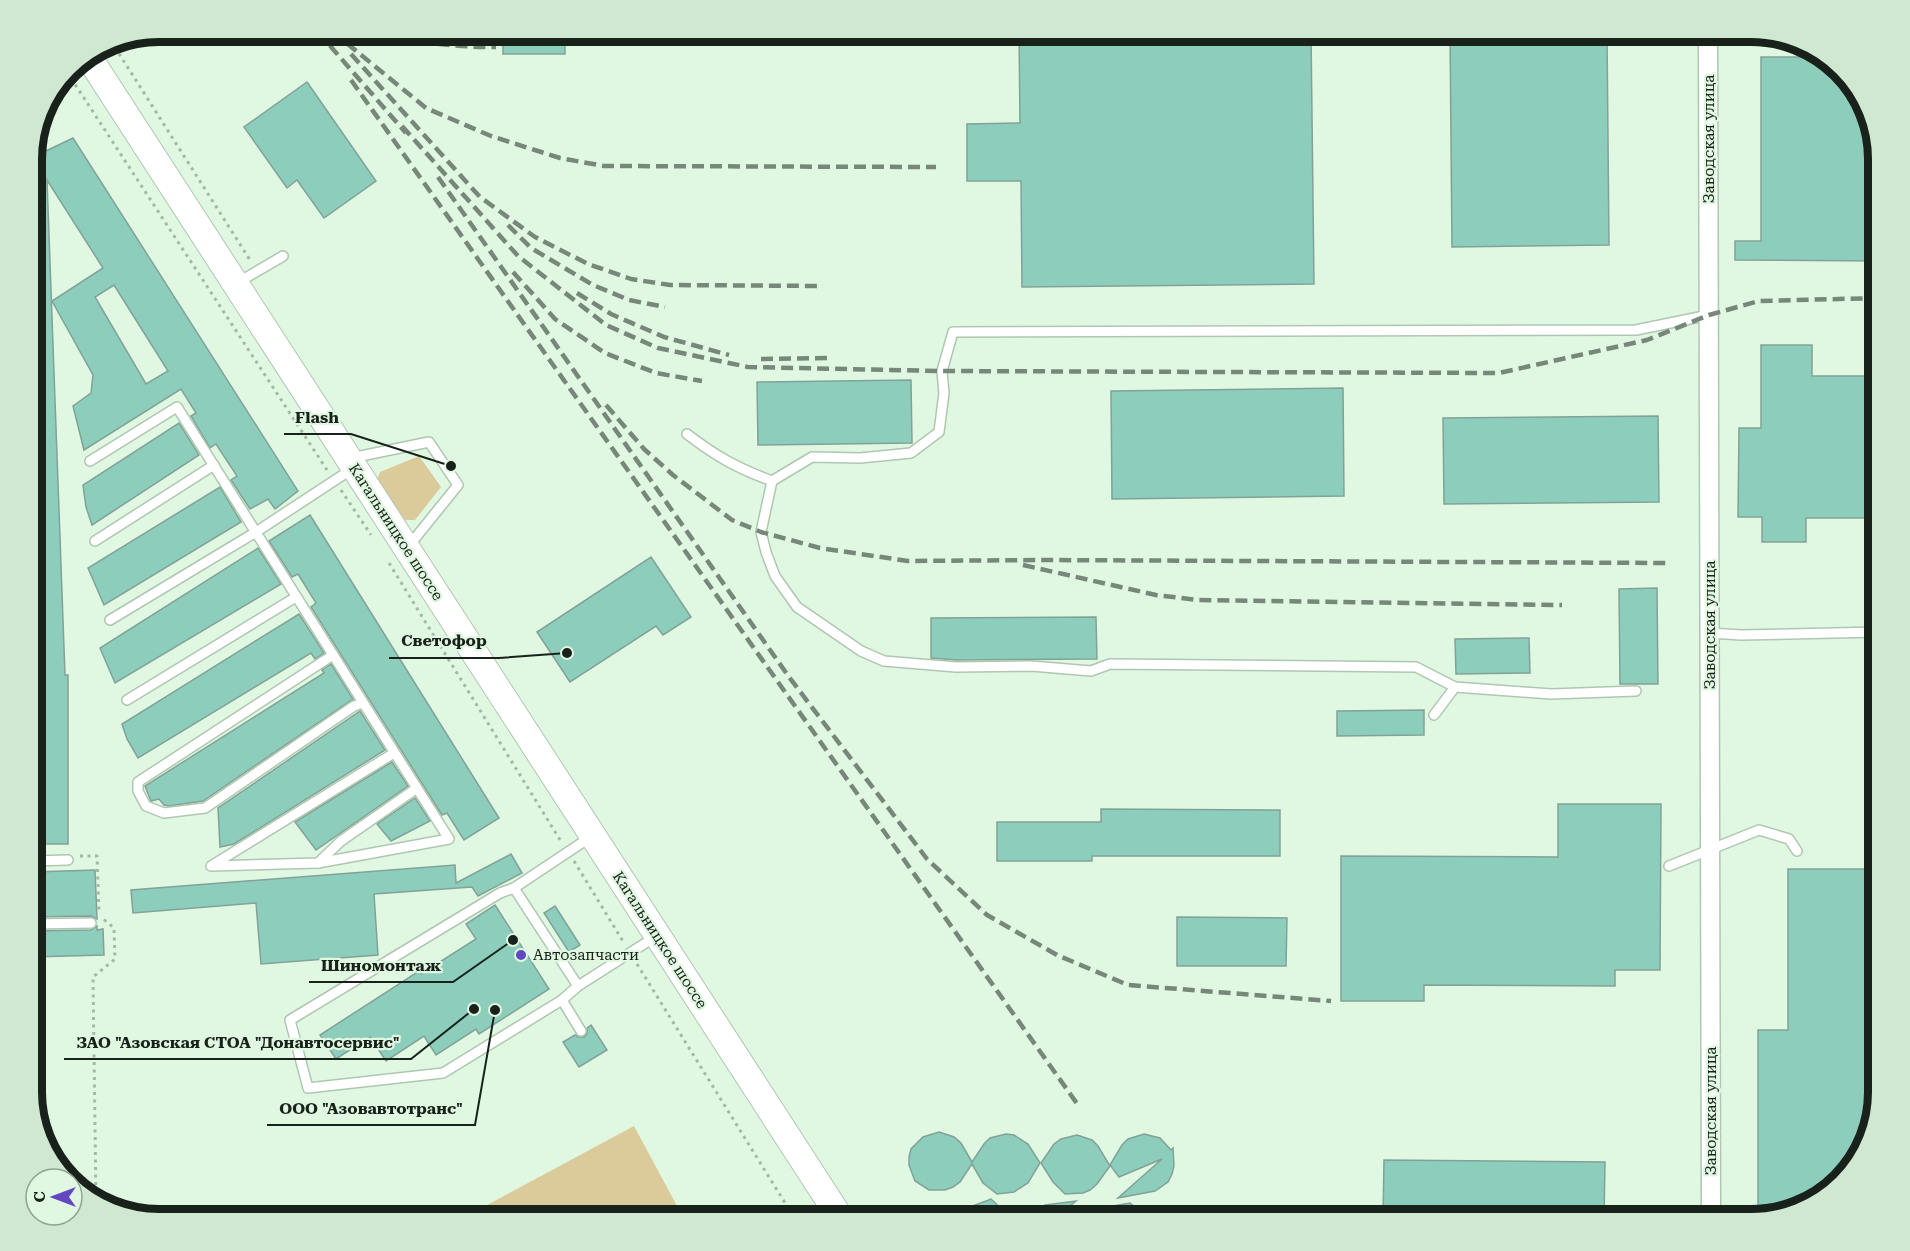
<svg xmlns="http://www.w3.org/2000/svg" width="1910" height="1251" viewBox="0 0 1910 1251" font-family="'Roboto Serif',serif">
<rect width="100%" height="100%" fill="#e0f8e2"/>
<g fill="#dbca9a">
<polygon points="419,456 441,487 415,520 405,520 377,480 380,472"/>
<polygon points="634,1126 684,1219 461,1219"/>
</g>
<g fill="#8dcdbb" stroke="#81a298" stroke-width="1.5" fill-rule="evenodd">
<rect x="503" y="32" width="62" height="22"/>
<polygon points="1019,32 1311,32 1314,284 1022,287 1021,181 967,181 967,124 1020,123"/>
<polygon points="1450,32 1607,32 1609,245 1452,247"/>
<polygon points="1761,57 1826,57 1862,95 1878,158 1878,261 1735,260 1735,241 1761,241"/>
<polygon points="307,82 376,181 324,218 297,180 287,188 244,127"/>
<path d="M40,116H44L46,151L73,138L298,491L275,509L268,499L250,509L231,480L237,476L216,444L210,448L191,416L196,413L181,389L84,450L73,406L91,393L93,375L52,301L103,268L47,180L65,675H68V844H32V151ZM114,285L168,371L146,384L95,297Z"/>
<polygon points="1761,345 1812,345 1812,376 1878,376 1878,518 1806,518 1806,542 1762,542 1762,517 1738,517 1739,428 1761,428"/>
<polygon points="911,380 912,443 758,445 757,382"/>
<polygon points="1343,388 1344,496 1112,499 1111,391"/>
<polygon points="1658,416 1659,502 1444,504 1443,418"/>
<polygon points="179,423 199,455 92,525 86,507 83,485"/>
<polygon points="220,487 241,522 104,605 88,568"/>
<polygon points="310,515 499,818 464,840 447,813 442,815 311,607 316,603 298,574 292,577 269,541"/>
<polygon points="258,548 281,584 115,683 100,648"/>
<polygon points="651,557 691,617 663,635 656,626 570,682 537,632"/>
<polygon points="1657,588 1658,684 1620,684 1619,589"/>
<polygon points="299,614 324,653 315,659 311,653 138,758 127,739 122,724"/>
<polygon points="1096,617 1097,659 956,660 931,658 931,618"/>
<polygon points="1529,638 1530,673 1456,674 1455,639"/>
<polygon points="331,664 353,699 203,801 169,806 164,805 159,799 151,801 145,786 324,673 322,670"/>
<polygon points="1424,710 1424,735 1337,736 1337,711"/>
<polygon points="360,711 385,750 234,844 220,847 218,808"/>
<polygon points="392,762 408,786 316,850 295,822"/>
<polygon points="415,798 430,821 391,841 377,824"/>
<polygon points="1558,804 1661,804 1660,970 1615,970 1615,986 1424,985 1424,1001 1341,1001 1341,856 1558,857"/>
<polygon points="1101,809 1280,810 1280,856 1092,856 1092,861 997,861 997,822 1101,822"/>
<polygon points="511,854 522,873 478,896 472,887 374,894 378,955 261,964 256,903 133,913 131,890 455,865 456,883"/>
<polygon points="1788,869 1878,869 1878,1093 1857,1163 1815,1203 1758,1218 1758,1030 1788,1030"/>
<polygon points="95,870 97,919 91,916 32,917 32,872"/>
<polygon points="495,905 549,989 479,1034 476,1029 436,1055 424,1036 386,1061 370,1037 336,1059 320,1035 419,971 421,974 476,939 466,924"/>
<polygon points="555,906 580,945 569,952 544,913"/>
<polygon points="1177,917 1287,918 1286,966 1177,966"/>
<polygon points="97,926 97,930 103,929 104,955 32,957 32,931 91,930"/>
<polygon points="591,1025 607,1050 579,1067 563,1042 575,1035 578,1037 584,1037 587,1034 587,1028"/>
<polygon points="939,1132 954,1137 961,1143 972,1162 984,1144 990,1138 1006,1134 1014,1135 1028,1144 1040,1163 1028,1183 1014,1192 997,1194 983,1183 972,1164 960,1182 953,1187 945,1190 929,1190 915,1181 909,1165 909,1157 911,1149 923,1137"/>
<polygon points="1144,1134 1160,1138 1171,1150 1173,1148 1174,1166 1172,1174 1168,1182 1155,1191 1118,1198 1162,1159 1119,1177 1110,1165 1122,1145 1128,1139"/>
<polygon points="1077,1135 1092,1140 1098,1146 1110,1166 1097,1184 1090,1190 1083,1193 1065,1194 1053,1182 1041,1163 1054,1144 1061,1139"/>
<polygon points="1384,1160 1605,1162 1604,1220 1383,1220"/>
<polygon points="991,1199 1013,1220 953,1220 970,1207"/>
<polygon points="1076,1201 1053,1220 1015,1220 1045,1205"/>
<polygon points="1130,1203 1150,1220 1086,1220 1113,1206"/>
<polygon points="1187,1206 1195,1206 1228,1217 1227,1220 1153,1220 1152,1215"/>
</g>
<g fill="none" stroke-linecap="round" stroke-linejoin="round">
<defs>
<g id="service">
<polyline points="237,283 283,256"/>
<path d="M687,434C717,457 737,468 772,481L761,532L766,552L775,576L797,607L861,651L884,661L956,667L1031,666L1091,671L1110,664L1416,667L1455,687L1434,715"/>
<polyline points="351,458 429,442 458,485 408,547"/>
<polyline points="90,461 177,407 449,839 318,863 211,866 394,753"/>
<polyline points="772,481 812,457 860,458 911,453 939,432 944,393 942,371 953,332 1636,330 1709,315"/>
<polyline points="95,541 214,465"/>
<polyline points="110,620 256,532 352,469"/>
<polyline points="1710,633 1741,635 1878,632"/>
<polyline points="333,655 138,782 138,791 146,806 164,813 205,808 354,706 363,703"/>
<polyline points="1455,687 1551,694 1636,691"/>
<polyline points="127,700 296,597"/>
<polyline points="592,836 514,888 578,986 655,937"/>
<polyline points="32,861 68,860"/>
<polyline points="318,863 341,841 417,788"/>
<polyline points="1669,866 1759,830 1789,839 1797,851"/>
<polyline points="514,888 500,893 290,1020 308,1088 443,1073 562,1000 578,986"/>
<polyline points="32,924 91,923"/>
<polyline points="562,1000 581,1031"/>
</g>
<polyline id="minor" points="1708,32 1711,1219"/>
<polyline id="secondary" points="88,56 841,1219"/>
</defs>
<use href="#service" stroke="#afc7b1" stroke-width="12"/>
<use href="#minor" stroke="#afc7b1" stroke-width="21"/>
<use href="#secondary" stroke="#afc7b1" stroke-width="28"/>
<g stroke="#a4b8a6" stroke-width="3" stroke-dasharray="3 4.5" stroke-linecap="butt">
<polyline points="111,41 250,260"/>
<polyline points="67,72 327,470"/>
<polyline points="341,490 371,535"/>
<polyline points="389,563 562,843"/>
<polyline points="80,856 97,856 99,913"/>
<polyline points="574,861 624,943"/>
<polyline points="637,964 795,1219"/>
<polyline points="96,1200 93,977 115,959 114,928 102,918"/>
</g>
<use href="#service" stroke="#fff" stroke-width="9"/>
<use href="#minor" stroke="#fff" stroke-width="18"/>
<use href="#secondary" stroke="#fff" stroke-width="26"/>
<g stroke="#778779" stroke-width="4.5" stroke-dasharray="12 6" stroke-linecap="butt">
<polyline points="318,32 406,133"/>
<polyline points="333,32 426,108 491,136 560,158 604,166 936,167"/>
<path d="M385,32C424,44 455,47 496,47"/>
<polyline points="441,32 495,33"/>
<polyline points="351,54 480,197 535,237 588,264 631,279 670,285 823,286"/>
<polyline points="351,80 1078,1105"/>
<polyline points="402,126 518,256 606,325 658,348 748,367 942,371 1499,373 1647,340 1709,315 1759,301 1878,298"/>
<polyline points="438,177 789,677 927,859 987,915 1057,955 1128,985 1331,1001"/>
<polyline points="508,225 531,248 593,285 629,300 665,307"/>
<polyline points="513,272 555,319 605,353 656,373 702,381"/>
<polyline points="577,293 611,314 664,337 729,355"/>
<polyline points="761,359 827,358"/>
<polyline points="606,405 644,449 673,475 732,520 761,532 820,548 908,561 1045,560 1671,563"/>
<polyline points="1023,565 1156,595 1198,600 1562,605"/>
</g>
</g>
<circle fill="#6247c0" stroke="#e0f8e2" stroke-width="2" cx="521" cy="955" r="6"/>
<g text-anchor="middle" stroke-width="4.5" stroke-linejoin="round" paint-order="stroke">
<g font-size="15" fill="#19221a" stroke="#e0f8e2">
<text transform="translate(1709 139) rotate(-90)" y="5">Заводская улица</text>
<text transform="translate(396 532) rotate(57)" y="5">Кагальницкое шоссе</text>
<text transform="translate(1710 625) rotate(-90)" y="5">Заводская улица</text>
<text transform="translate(660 940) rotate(57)" y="5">Кагальницкое шоссе</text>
<text transform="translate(1711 1111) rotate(-90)" y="5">Заводская улица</text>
</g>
<g font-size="15" fill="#19221a" stroke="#e0f8e2" text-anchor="start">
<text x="533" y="960">Автозапчасти</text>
</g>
</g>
<path d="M0 0H1910V1251H0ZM159 42H1751A117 117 0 0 1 1868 159V1092A117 117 0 0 1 1751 1209H159A117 117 0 0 1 42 1092V159A117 117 0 0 1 159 42Z" fill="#d0e7d2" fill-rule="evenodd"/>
<path fill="none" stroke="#19221a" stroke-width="8" d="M159 42H1751A117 117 0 0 1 1868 159V1092A117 117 0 0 1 1751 1209H159A117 117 0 0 1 42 1092V159A117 117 0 0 1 159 42Z"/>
<path fill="none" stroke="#19221a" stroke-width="2" d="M451 466L351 434H284M567 653L499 658H389M513 940L453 982H309M474 1009L411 1059H64M495 1010L475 1125H267"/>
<g fill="#19221a" stroke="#e0f8e2" stroke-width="2">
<circle cx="451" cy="466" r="6"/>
<circle cx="567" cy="653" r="6"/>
<circle cx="513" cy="940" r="6"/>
<circle cx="474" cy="1009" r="6"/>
<circle cx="495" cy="1010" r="6"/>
</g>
<g font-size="16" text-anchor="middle" font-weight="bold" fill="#19221a" stroke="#e0f8e2" stroke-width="4.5" stroke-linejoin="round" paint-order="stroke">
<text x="317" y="423">Flash</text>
<text x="444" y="646">Светофор</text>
<text x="381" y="971">Шиномонтаж</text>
<text x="238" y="1048">ЗАО "Азовская СТОА "Донавтосервис"</text>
<text x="371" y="1114">ООО "Азовавтотранс"</text>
</g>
<g transform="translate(54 1197) rotate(270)"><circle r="28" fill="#e0f8e2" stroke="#90a292" stroke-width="1.5"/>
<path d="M0-4.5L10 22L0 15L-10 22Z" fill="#6247c0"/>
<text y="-9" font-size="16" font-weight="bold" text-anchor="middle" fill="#19221a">С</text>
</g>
</svg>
